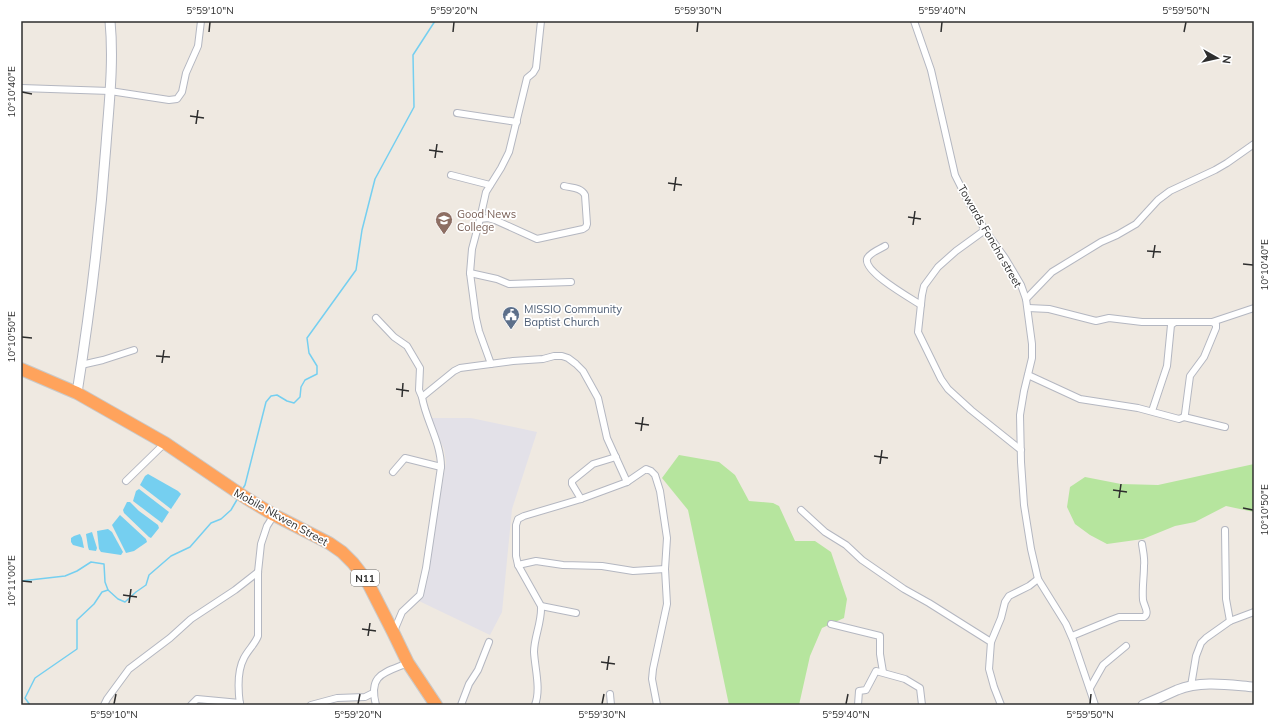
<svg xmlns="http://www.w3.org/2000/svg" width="1275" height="726" viewBox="0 0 1275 726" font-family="Mulish,sans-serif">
<rect width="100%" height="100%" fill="#efe9e1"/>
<polygon fill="#e3e1e8" points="430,418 471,418 537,432 512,509 502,612 490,635 419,601 425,588 446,462 444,449"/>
<g fill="#b6e59e">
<polygon points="679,455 719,462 735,475 749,501 773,503 779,506 795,541 815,541 831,552 847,599 844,618 822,628 810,656 799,705 729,705 688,510 662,478"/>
<polygon points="1254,464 1254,512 1226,506 1195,522 1175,526 1143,539 1107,544 1090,535 1075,524 1067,507 1070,487 1085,477 1121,484 1158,485"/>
</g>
<g fill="#75cff0">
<polygon points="148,474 178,491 181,494 171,509 140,485 145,476"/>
<polygon points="139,489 169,512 162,523 133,501 136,491"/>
<polygon points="127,502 130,502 139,511 158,525 159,528 151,538 149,537 124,513 123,510"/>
<polygon points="120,515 146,539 147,542 134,551 126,553 112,525"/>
<polygon points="108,529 112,532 123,552 121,555 101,552 99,549 97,531"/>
<polygon points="92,532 97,548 96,551 89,550 88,547 86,534"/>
<polygon points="80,534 82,538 84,548 73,545 71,542 71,538 74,536"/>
</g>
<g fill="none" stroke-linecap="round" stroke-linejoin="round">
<g stroke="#75cff0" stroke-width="1.5">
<polyline points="242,490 245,485 266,402 271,396 277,395 287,401 294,403 300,397 301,387 305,380 317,374 317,366 309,353 307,338 356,270 362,230 375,179 414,107 413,55 435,21"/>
<polyline points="21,581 65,576 77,571 91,562 104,564 105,582 108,590"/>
<polyline points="30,705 25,698 35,678 77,649 77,620 94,604 102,592 108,590 118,599 125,602 136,592 146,585 149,575 171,556 190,547 211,523 221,519 231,510 238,498"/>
</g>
<defs>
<g id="street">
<polyline points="914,21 931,70 955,175 968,201 985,230 1005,258 1014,273 1021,285 1026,299 1032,344 1032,358 1024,391 1020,415 1021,462 1024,505 1031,549 1038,579 1066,624 1073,640 1095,705"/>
<polyline points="21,88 110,91 169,100 177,99 182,92 186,73 198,46 201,21"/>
<polyline points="457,113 517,122"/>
<polyline points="451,175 490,185"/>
<path d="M480,219L488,218L495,220L537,239L583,229L586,227L587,224L585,195C581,187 571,188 564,186"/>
<polyline points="985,230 956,251 938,267 924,286 922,295 918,332 941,379 948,389 971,410 1021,450"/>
<path d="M885,246C880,249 869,253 867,259C864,272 910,298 921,305"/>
<polyline points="470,273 497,279 509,284 571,282"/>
<polyline points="1026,299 1052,272 1101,242 1117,235 1136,224 1158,200 1170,191 1215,170 1227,163 1254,144"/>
<polyline points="1028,308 1049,309 1096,321 1109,318 1142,322 1175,322"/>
<polyline points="376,318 394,337 407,346 420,368 419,390 422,397"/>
<polyline points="1212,322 1254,308"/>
<polyline points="491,364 479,331 476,318 470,273 472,249 480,219 486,192 501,168 509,152 527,78 533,73 536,68 541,21"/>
<polyline points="81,365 103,360 134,350"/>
<polyline points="1028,375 1080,399 1138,408 1179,419 1184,417 1185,414 1190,376 1204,357 1216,328 1216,324 1212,322 1175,322 1171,325 1167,366 1152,411"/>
<polyline points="1184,417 1225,427"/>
<polyline points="393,472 405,458 441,467"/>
<polyline points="126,481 165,443"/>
<polyline points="581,499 572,484 572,481 593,464 616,457"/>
<polyline points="801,510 825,532 846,545 862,560 904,589 929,603 991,642"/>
<polyline points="1225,530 1226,599 1230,621"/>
<polyline points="518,565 536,561 563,565 602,566 633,571 665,569"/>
<polyline points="541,606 576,613"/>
<polyline points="831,624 880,636 880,654 883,672"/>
<path d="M394,631L402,612L420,595L426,568L441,467C441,442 426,421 422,397L454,371L460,368L513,361L543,359L554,356H562L568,358L576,364L583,371L598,398L607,438L627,482"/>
<path d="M1072,636L1111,620L1119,617H1144C1150,613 1144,606 1143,600C1142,588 1144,577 1144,566C1145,559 1143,551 1142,544"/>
<polyline points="1191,686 1196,656 1201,643 1206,638 1230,621 1254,612"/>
<polyline points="1090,688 1103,665 1126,646"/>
<polyline points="610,694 611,705"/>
<polyline points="104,705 107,699 129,669 170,638 191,619 235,590 258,572"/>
<polyline points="191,705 197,699 240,703"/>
<path d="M240,705C238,690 237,671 244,658C248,650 255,644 258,636V572L261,544L267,526L274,515"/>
<polyline points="311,705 337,698 365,697 373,693"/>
<path d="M376,705C368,674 384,673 408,663"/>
<polyline points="461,705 469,684 478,670 489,642"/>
<path d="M535,705C541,689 535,669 534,652C534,637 542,622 541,606L518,565L516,556V525L518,519L524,516L581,499L627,482L646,469L651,471L655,475L660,491L667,538L665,569L667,604L653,669L652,679L657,705"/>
<polyline points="858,705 859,691 866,690 876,671 905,679 920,688 922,705"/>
<polyline points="1001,705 994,687 989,669 991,642 1001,618 1005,602 1009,596 1029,586 1038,579"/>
</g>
<g id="secondary">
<path d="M77,393C90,311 100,228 106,145C109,104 114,62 110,21"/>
<path d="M1143,705C1155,700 1166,695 1177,690C1202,680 1229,685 1254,687"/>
</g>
<polyline id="highway" points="21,369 77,393 165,443 246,498 274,515 329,543 342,552 353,563 367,581 393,632 408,663 436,705"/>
</defs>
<use href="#street" stroke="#b4b7c1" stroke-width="8"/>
<use href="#secondary" stroke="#b4b7c1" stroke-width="11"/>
<use href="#highway" stroke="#c9c9c9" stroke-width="14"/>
<use href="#street" stroke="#fff" stroke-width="6"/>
<use href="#secondary" stroke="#fff" stroke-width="9"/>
<use href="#highway" stroke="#ffa35c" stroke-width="12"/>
</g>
<path fill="none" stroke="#2e2e2e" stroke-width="1.5" d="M209,32L210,22M453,32L454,22M697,32L698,22M941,32L942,22M1184,32L1186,22M22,92L32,94M190,116L204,118M196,124L198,110M429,150L443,152M435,158L437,144M668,183L682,185M674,191L676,177M908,217L921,219M913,225L915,211M1147,251L1161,252M1153,258L1155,245M1243,264L1253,265M22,337L32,338M156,356L170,357M162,363L164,350M396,389L409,391M402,397L403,383M635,423L649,425M641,431L643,417M874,456L888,458M880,464L882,450M1113,490L1127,492M1119,498L1121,484M1243,508L1253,510M22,581L32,582M123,595L137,597M129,603L131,589M362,629L376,631M368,636L370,623M601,662L615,664M607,670L609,656M114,704L116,694M358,704L360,694M602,704L604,694M846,704L848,694M1090,704L1091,694"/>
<defs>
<symbol id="school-pin" viewBox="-11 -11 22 30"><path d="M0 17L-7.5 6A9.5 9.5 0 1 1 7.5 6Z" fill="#8d6e63" stroke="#fff"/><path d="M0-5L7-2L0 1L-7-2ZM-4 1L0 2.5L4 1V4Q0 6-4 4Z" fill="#fff"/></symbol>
<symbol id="civic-pin" viewBox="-11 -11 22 30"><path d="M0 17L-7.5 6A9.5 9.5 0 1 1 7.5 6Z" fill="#5c6f8a" stroke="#fff"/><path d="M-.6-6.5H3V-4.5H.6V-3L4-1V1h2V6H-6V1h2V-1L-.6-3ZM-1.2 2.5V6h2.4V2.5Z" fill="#fff"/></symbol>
</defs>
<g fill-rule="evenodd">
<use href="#school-pin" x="434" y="210" width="20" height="27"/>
<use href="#civic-pin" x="501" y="305" width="20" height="27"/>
</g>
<g text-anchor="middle" stroke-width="3.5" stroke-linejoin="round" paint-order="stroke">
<rect fill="#fff" stroke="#6d6d6d" stroke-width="1" x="351" y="570" width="28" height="16" rx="3"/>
<g font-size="10" font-weight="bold" fill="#2e2e2e">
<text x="365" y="582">N11</text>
</g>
<g font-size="11" fill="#785e54" stroke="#fff" text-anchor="start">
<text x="457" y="218">Good News<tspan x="457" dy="13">College</tspan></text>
</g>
<g font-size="11" fill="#2e2e2e" stroke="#fff">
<text transform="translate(990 236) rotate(60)" y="4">Towards Foncha street</text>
<text transform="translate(281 517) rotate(29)" y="4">Mobile Nkwen Street</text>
</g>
<g font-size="11" fill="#4e5e75" stroke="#fff" text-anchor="start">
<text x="524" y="313">MISSIO Community<tspan x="524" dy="13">Baptist Church</tspan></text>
</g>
</g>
<rect width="1275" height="726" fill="none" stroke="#ffffff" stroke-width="44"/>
<g transform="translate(1217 58) rotate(98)" stroke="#ffffff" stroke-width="3" paint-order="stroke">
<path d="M0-3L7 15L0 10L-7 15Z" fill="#2e2e2e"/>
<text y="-6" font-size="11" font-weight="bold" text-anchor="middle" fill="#2e2e2e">N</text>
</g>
<rect x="22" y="22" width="1231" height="682" fill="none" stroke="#2e2e2e" stroke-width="1.5"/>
<g font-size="10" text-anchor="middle" fill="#2e2e2e">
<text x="210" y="14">5°59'10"N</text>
<text x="454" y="14">5°59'20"N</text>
<text x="698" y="14">5°59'30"N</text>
<text x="942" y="14">5°59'40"N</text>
<text x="1186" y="14">5°59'50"N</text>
<text transform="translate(11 92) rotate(-90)" y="4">10°10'40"E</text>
<text transform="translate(1264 265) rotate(-90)" y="4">10°10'40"E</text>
<text transform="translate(11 337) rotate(-90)" y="4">10°10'50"E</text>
<text transform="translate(1264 510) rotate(-90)" y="4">10°10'50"E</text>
<text transform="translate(11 581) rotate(-90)" y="4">10°11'00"E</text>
<text x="114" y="718">5°59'10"N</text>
<text x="358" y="718">5°59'20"N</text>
<text x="602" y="718">5°59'30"N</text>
<text x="846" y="718">5°59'40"N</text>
<text x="1090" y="718">5°59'50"N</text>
</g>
</svg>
